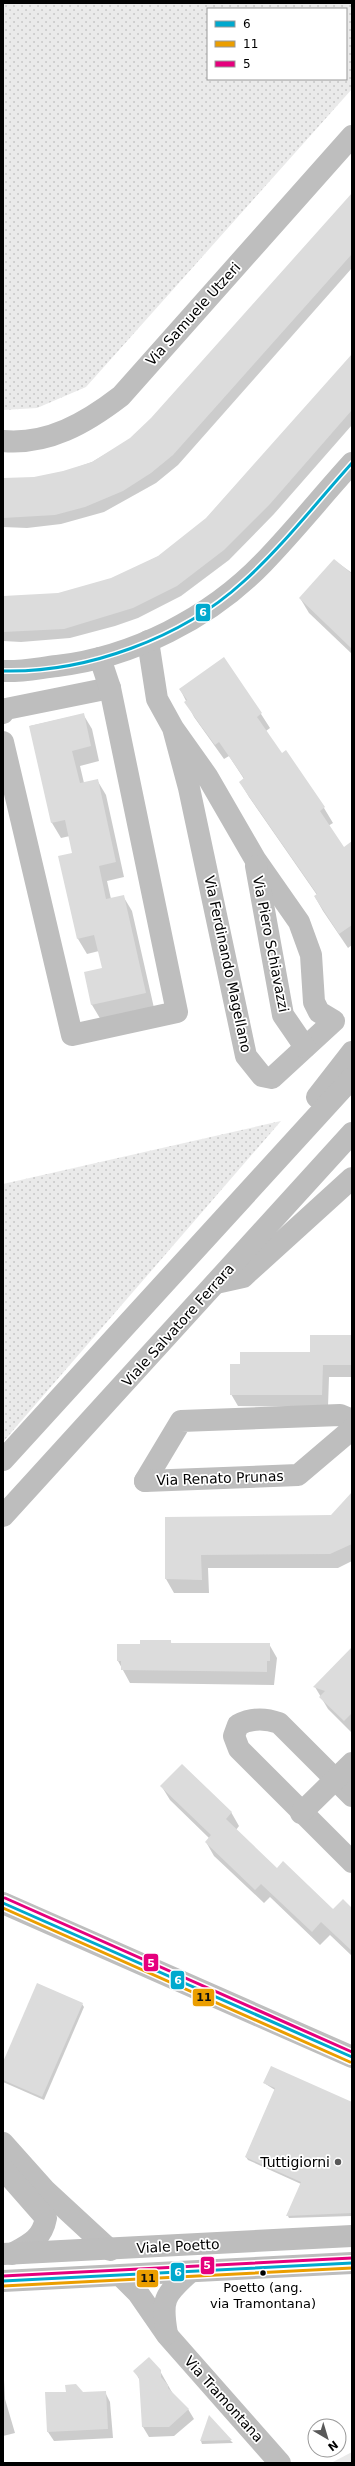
<svg xmlns="http://www.w3.org/2000/svg" width="355" height="2466" viewBox="0 0 355 2466" font-family="'DejaVu Sans',sans-serif">
<defs>
<pattern id="grass-dots" width="8" height="8" patternUnits="userSpaceOnUse"><rect width="8" height="8" fill="#eaeaea"/><path d="M2 2h.1M6 6h.1" fill="none" stroke="#c7c7c7" stroke-width="1.8" stroke-linecap="round"/></pattern>
</defs>
<rect width="100%" height="100%" fill="#fff"/>
<g fill="url(#grass-dots)" fill-rule="evenodd">
<path d="M3,3H352V89L86,387L37,408L3,410ZM208,9H346V79H208Z"/>
<polygon points="281,1121 3,1442 3,1184"/>
</g>
<polygon fill="#eaeaea" points="352,2452 352,2463 331,2463"/>
<g fill="#0003">
<polygon points="352,194 352,268 178,465 156,483 104,512 61,524 27,528 3,527 3,479 34,478 64,472 92,462 131,439 152,419"/>
<polygon points="352,356 352,425 274,514 229,560 181,596 138,618 115,626 70,638 21,642 3,641 3,597 58,594 112,579 159,556 206,519"/>
<polygon points="334,560 352,573 352,654 309,613 300,598"/>
<polygon points="224,659 261,714 270,728 266,731 282,755 286,752 324,808 333,823 328,826 344,848 352,854 352,945 348,948 323,911 315,897 317,895 249,797 240,782 244,779 229,756 224,759 194,717 180,689"/>
<polygon points="83,714 92,729 99,761 80,766 84,783 97,780 106,795 124,877 107,881 111,899 123,896 132,911 154,1008 101,1020 92,1005 85,973 103,969 99,951 87,954 78,939 59,857 73,854 70,836 61,838 52,823 30,726"/>
<polygon points="352,1336 352,1377 329,1377 328,1407 238,1406 231,1394 241,1365 311,1353"/>
<polygon points="352,1493 352,1561 338,1568 208,1568 209,1593 174,1593 166,1579 166,1518 332,1516"/>
<polygon points="170,1641 172,1644 269,1644 277,1658 274,1685 130,1683 118,1661 141,1645"/>
<polygon points="352,1648 352,1733 328,1709 315,1687"/>
<polygon points="162,1787 231,1812 239,1826 236,1830 277,1869 334,1910 352,1909 352,1956 330,1935 320,1945 270,1897 264,1903 214,1856 206,1842 209,1838 170,1800"/>
<polygon points="82,2004 84,2007 44,2100 3,2082 3,2064"/>
<polygon points="264,2083 352,2103 352,2216 289,2218 288,2216 301,2184 248,2160 246,2157 275,2090"/>
<polygon points="3,2360 5,2399 15,2433 3,2436"/>
<polygon points="135,2371 160,2371 173,2394 188,2409 194,2419 174,2436 149,2437 143,2427 140,2381"/>
<polygon points="105,2392 110,2402 113,2438 54,2441 48,2432 83,2393"/>
<polygon points="209,2417 231,2441 233,2443 202,2444 201,2441"/>
</g>
<g fill="#dcdcdc">
<polygon points="352,193 352,254 173,455 151,473 123,491 85,507 55,515 3,518 3,478 34,477 63,471 92,462 130,438 151,418"/>
<polygon points="352,354 352,410 270,504 224,550 177,586 133,608 64,629 3,632 3,596 58,593 111,578 158,556 206,518"/>
<polygon points="334,559 352,574 352,649 299,598"/>
<polygon points="224,657 262,713 257,717 282,753 286,750 325,807 320,811 344,847 352,841 352,925 339,934 314,896 317,894 239,782 244,778 219,742 215,745 201,726 184,702 187,700 179,689"/>
<polygon points="84,713 91,746 72,751 80,783 98,779 116,862 99,866 106,899 124,895 146,993 91,1005 84,972 102,968 94,935 77,939 58,856 72,853 65,820 51,823 29,726"/>
<polygon points="310,1335 352,1335 352,1365 323,1365 322,1395 230,1395 230,1364 240,1364 240,1352 310,1352"/>
<polygon points="352,1492 352,1544 330,1554 201,1555 202,1580 165,1579 165,1517 331,1515"/>
<polygon points="140,1640 171,1640 171,1643 270,1643 270,1661 267,1661 267,1672 121,1670 121,1661 117,1661 117,1644 140,1644"/>
<polygon points="352,1647 352,1713 344,1721 319,1697 325,1691 313,1687"/>
<polygon points="182,1764 232,1812 226,1819 277,1868 283,1861 333,1909 343,1899 352,1908 352,1951 321,1922 312,1932 261,1884 255,1890 205,1842 211,1835 160,1786"/>
<polygon points="37,1983 83,2003 42,2097 3,2080 3,2062"/>
<polygon points="271,2066 352,2102 352,2213 286,2216 301,2182 245,2157 275,2088 263,2083"/>
<polygon points="149,2357 161,2370 161,2377 168,2385 168,2388 189,2409 169,2427 142,2427 139,2378 133,2371"/>
<polygon points="76,2384 83,2392 106,2391 108,2429 47,2432 45,2392 66,2392 65,2385"/>
<polygon points="209,2415 232,2440 200,2441"/>
</g>
<g fill="none" stroke-linecap="round" stroke-linejoin="round">
<g stroke="#bebebe" stroke-width="22">
<path d="M3,441C48,445 86,423 121,396L352,136"/>
<polyline points="148,641 157,699 173,728 207,776 255,859 299,922 311,955 314,1002 319,1012 334,1021 272,1078 262,1076 246,1056 189,788 173,728"/>
<path d="M3,671C21,672 39,668 57,666C133,657 210,618 263,563C294,531 322,496 352,463"/>
<polyline points="3,713 6,709 110,688"/>
<polyline points="3,742 72,1035 177,1012 110,688 100,658"/>
<polyline points="256,866 283,1015 305,1047"/>
<polyline points="145,1481 181,1421 340,1415 352,1420"/>
<polyline points="145,1481 298,1475 352,1429"/>
<path d="M352,1796L279,1723C265,1718 251,1718 238,1725L234,1736L239,1749L352,1862"/>
<polyline points="301,1813 352,1763"/>
<polyline points="3,1903 352,2057"/>
<polyline points="3,2143 45,2190 110,2250"/>
<path d="M3,2169L46,2218C42,2239 30,2244 12,2254"/>
<polyline points="121,2276 138,2293 167,2335 280,2463"/>
<path d="M167,2334C161,2300 164,2295 189,2273"/>
</g>
<g stroke="#bdbdbd" stroke-width="22">
<polyline points="3,2254 352,2236"/>
<polyline points="3,2281 352,2263"/>
</g>
<g stroke="#bdbdbd" stroke-width="22">
<polyline points="317,1097 352,1052"/>
<polyline points="216,1283 243,1277 352,1178"/>
<polyline points="3,1460 352,1078"/>
<polyline points="3,1516 352,1133"/>
</g>
<defs>
<g id="bus-1">
<path d="M3,671C86,673 182,638 243,582C283,546 316,503 352,463"/>
<polyline points="3,1903 352,2057"/>
<polyline points="3,2281 352,2263"/>
</g>
<g id="bus-2">
<polyline points="3,1908 350,2062"/>
<polyline points="3,2286 352,2268"/>
</g>
<g id="bus-3">
<polyline points="5,1898 352,2052"/>
<polyline points="3,2276 352,2258"/>
</g>
</defs>
<use href="#bus-1" stroke="#fff" stroke-width="6"/>
<use href="#bus-2" stroke="#fff" stroke-width="6"/>
<use href="#bus-3" stroke="#fff" stroke-width="6"/>
<use href="#bus-1" stroke="#00a9ce" stroke-width="3"/>
<use href="#bus-2" stroke="#eb9e00" stroke-width="3"/>
<use href="#bus-3" stroke="#e5007d" stroke-width="3"/>
</g>
<circle fill="#595959" stroke="#fff" stroke-width="1.5" cx="338" cy="2162" r="4"/>
<circle fill="#000" stroke="#fff" stroke-width="1.5" cx="263" cy="2273" r="3.5"/>
<g text-anchor="middle" stroke-width="3.5" stroke-linejoin="round" paint-order="stroke">
<g font-size="13" fill="#000" stroke="#fff">
<text x="263" y="2292">Poetto (ang.<tspan x="263" dy="16">via Tramontana)</tspan></text>
</g>
<g font-size="14" fill="#000" stroke="#fff">
<text transform="translate(193 314) rotate(-48)" y="5">Via Samuele Utzeri</text>
<text transform="translate(271 944) rotate(79)" y="5">Via Piero Schiavazzi</text>
<text transform="translate(228 964) rotate(78)" y="5">Via Ferdinando Magellano</text>
<text transform="translate(178 1325) rotate(-48)" y="5">Viale Salvatore Ferrara</text>
<text transform="translate(220 1478) rotate(-2)" y="5">Via Renato Prunas</text>
<text transform="translate(178 2246) rotate(-3)" y="5">Viale Poetto</text>
<text transform="translate(224 2399) rotate(48)" y="5">Via Tramontana</text>
</g>
<g font-size="14" fill="#000" stroke="#fff" text-anchor="end">
<text x="330" y="2167">Tuttigiorni</text>
</g>
</g>
<g stroke="#fff" stroke-width="1.5">
<rect x="195" y="603" width="16" height="19" rx="4" fill="#00a9ce"/>
<rect x="143" y="1953" width="16" height="19" rx="4" fill="#e5007d"/>
<rect x="170" y="1970" width="15" height="20" rx="4" fill="#00a9ce"/>
<rect x="192" y="1988" width="23" height="19" rx="4" fill="#eb9e00"/>
<rect x="200" y="2256" width="15" height="19" rx="4" fill="#e5007d"/>
<rect x="170" y="2262" width="15" height="20" rx="4" fill="#00a9ce"/>
<rect x="136" y="2269" width="23" height="19" rx="4" fill="#eb9e00"/>
</g>
<g font-size="11" text-anchor="middle" font-weight="bold" fill="#fff">
<text x="203" y="616">6</text>
<text x="151" y="1967">5</text>
<text x="178" y="1984">6</text>
<text x="207" y="2269">5</text>
<text x="178" y="2276">6</text>
</g>
<g font-size="11" text-anchor="middle" font-weight="bold" fill="#111">
<text x="204" y="2001">11</text>
<text x="148" y="2282">11</text>
</g>
<rect width="355" height="2466" fill="none" stroke="#000000" stroke-width="8"/>
<rect x="207" y="8" width="140" height="72" fill="#ffffff" stroke="#999999"/>
<rect x="215" y="21" width="20" height="6" fill="#00a9ce" stroke="#999999"/>
<text x="243" y="28" font-size="12" fill="#000000">6</text>
<rect x="215" y="41" width="20" height="6" fill="#eb9e00" stroke="#999999"/>
<text x="243" y="48" font-size="12" fill="#000000">11</text>
<rect x="215" y="61" width="20" height="6" fill="#e5007d" stroke="#999999"/>
<text x="243" y="68" font-size="12" fill="#000000">5</text>
<g transform="translate(327 2438) rotate(142)"><circle r="19" fill="#ffffff" stroke="#999999"/>
<path d="M0-3L7 15L0 10L-7 15Z" fill="#595959"/>
<text y="-6" font-size="11" font-weight="bold" text-anchor="middle" fill="#000000">N</text>
</g>
</svg>
